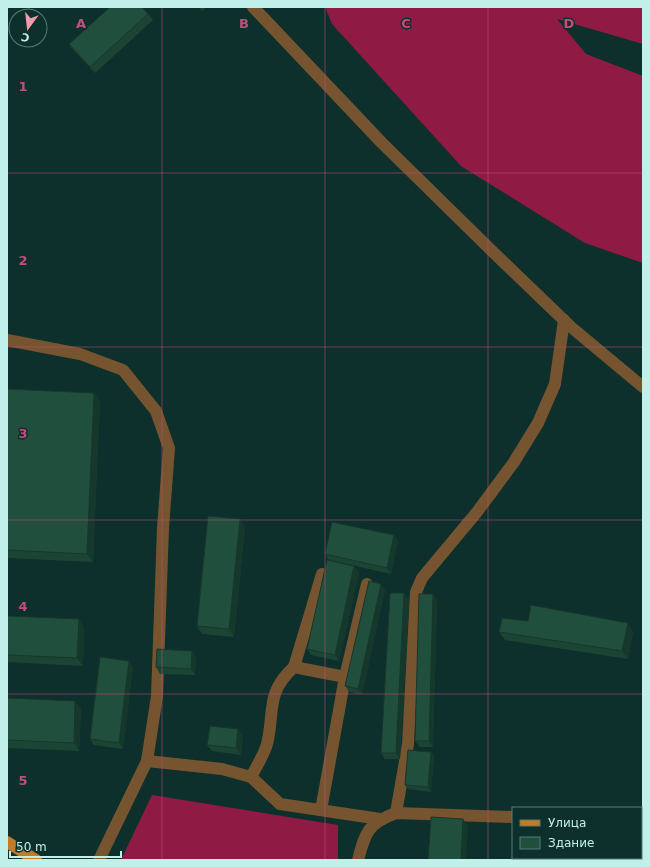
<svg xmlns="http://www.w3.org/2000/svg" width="650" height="867" viewBox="0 0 650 867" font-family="'DejaVu Sans',sans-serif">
<rect width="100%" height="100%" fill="#0d302c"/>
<g fill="#8f1b45">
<polygon points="325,7 643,7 643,44 557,19 586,54 643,76 643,263 585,243 461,166 332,24"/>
<polygon points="152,795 338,825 338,860 121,860"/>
</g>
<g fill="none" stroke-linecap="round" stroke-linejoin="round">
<g stroke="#765430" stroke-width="12">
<polyline points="253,7 382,143 492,251 571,327 643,387"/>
<polyline points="7,340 80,354 123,370 156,411 169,448 163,528 157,696 147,761 99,860"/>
<polyline points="294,667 322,574"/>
<polyline points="147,761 222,769 251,777 280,804 380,819"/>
<path d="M251,777C256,767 264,755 267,744C275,712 265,693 294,667L345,677"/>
<polyline points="321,810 345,677 367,584"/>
<polyline points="396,813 408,744 416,592 422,578 477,512 514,462 538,423 555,384 564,320"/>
<polyline points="641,821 643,821"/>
<path d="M358,860C365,833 368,823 396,813L513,817"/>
</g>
<polyline stroke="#c27b27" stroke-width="12" points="7,842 36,860"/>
</g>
<g fill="#1c4434">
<polygon points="199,7 207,7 202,11"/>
<polygon points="148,14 153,20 95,73 74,51 69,44"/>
<polygon points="7,389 94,393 100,401 93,562 7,558"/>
<polygon points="240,519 245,527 234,637 202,634 197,626"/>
<polygon points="398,541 391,574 329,560 325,554"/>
<polygon points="354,566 359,573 339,661 311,655 307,649"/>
<polygon points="381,584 385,590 362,695 350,692 345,686"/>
<polygon points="404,593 409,600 400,759 385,759 381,753"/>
<polygon points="433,594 437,600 433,747 420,747 415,741"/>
<polygon points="7,616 84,627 83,666 7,662"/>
<polygon points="528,621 633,632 628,659 505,640 499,632"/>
<polygon points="196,657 195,675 160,674 156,667"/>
<polygon points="133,667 123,749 94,745 90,739"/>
<polygon points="7,698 75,701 81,709 79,751 7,748"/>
<polygon points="243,735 241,755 212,751 207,745"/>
<polygon points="431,752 434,756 431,792 408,789 405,785"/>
</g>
<g fill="#16372b">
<polygon points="94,393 100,401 93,562 87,554"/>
<polygon points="240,519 245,527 234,637 229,629"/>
<polygon points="394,535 398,541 391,574 387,568"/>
<polygon points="354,566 359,573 339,661 335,655"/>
<polygon points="381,584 385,590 362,695 358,689"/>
<polygon points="404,593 409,600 400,759 396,753"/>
<polygon points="433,594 437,600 433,747 429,741"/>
<polygon points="79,619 84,627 83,666 77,658"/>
<polygon points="628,623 633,632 628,659 622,651"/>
<polygon points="192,651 196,657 195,675 191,669"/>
<polygon points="129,661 133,667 123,749 119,743"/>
<polygon points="75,701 81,709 79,751 74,743"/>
<polygon points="238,729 243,735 241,755 236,748"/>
<polygon points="431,752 434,756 431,792 428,787"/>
<polygon points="463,819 468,826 466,860 461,860"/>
</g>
<g fill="#204f3d" stroke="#16372b">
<polygon points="110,7 142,7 148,14 90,67 69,44"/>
<polygon points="7,389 94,393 87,554 7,550"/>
<polygon points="208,516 240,519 229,629 197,626"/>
<polygon points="332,522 394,535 387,568 325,554"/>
<polygon points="327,560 354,566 335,655 307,649"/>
<polygon points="369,581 381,584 358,689 345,686"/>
<polygon points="390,593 404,593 396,753 381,753"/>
<polygon points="419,594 433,594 429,741 415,741"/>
<polygon points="531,605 628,623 622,651 499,632 502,618 528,621"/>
<polygon points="7,616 79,619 77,658 7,655"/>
<polygon points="157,649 192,651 191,669 156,667"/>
<polygon points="100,657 129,661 119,743 90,739"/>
<polygon points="7,698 75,701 74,743 7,740"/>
<polygon points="210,726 238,729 236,748 207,745"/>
<polygon points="408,750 431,752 428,787 405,785"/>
<polygon points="431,817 463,819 461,860 428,860"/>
<polygon points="641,840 643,840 643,860 609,860 609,858 641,858"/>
<rect x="526" y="858" width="46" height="2"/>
</g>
<path fill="none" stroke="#c24e7e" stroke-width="1" stroke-opacity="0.55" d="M162,7V860M325,7V860M488,7V860M7,173H643M7,347H643M7,520H643M7,694H643"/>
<g font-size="13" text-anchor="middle" font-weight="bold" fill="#c24e7e" stroke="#0d302c" stroke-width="3" stroke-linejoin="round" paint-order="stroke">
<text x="81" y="28">A</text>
<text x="244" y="28">B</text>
<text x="406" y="28">C</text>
<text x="569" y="28">D</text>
<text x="23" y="91">1</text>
<text x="23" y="265">2</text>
<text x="23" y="438">3</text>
<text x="23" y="611">4</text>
<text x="23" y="785">5</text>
</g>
<rect width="650" height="867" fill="none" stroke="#c0f0e9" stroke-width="16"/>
<rect x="512" y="807" width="130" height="52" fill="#0d302c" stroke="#557d78"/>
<rect x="520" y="820" width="20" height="6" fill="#c27b27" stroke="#557d78"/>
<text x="548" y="827" font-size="12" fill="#c0f0e9">Улица</text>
<rect x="520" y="837" width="20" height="12" fill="#204f3d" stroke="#557d78"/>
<text x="548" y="847" font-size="12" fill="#c0f0e9">Здание</text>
<g transform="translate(28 28) rotate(195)"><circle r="19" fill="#0d302c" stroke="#557d78"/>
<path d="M0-3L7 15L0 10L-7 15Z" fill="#f29aae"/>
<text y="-6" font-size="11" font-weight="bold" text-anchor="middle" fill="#c0f0e9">С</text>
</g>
<path d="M10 851v6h111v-6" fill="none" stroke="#c0f0e9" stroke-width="2"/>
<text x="16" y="851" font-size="12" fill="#c0f0e9" stroke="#0d302c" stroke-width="3" paint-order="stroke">50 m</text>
</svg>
